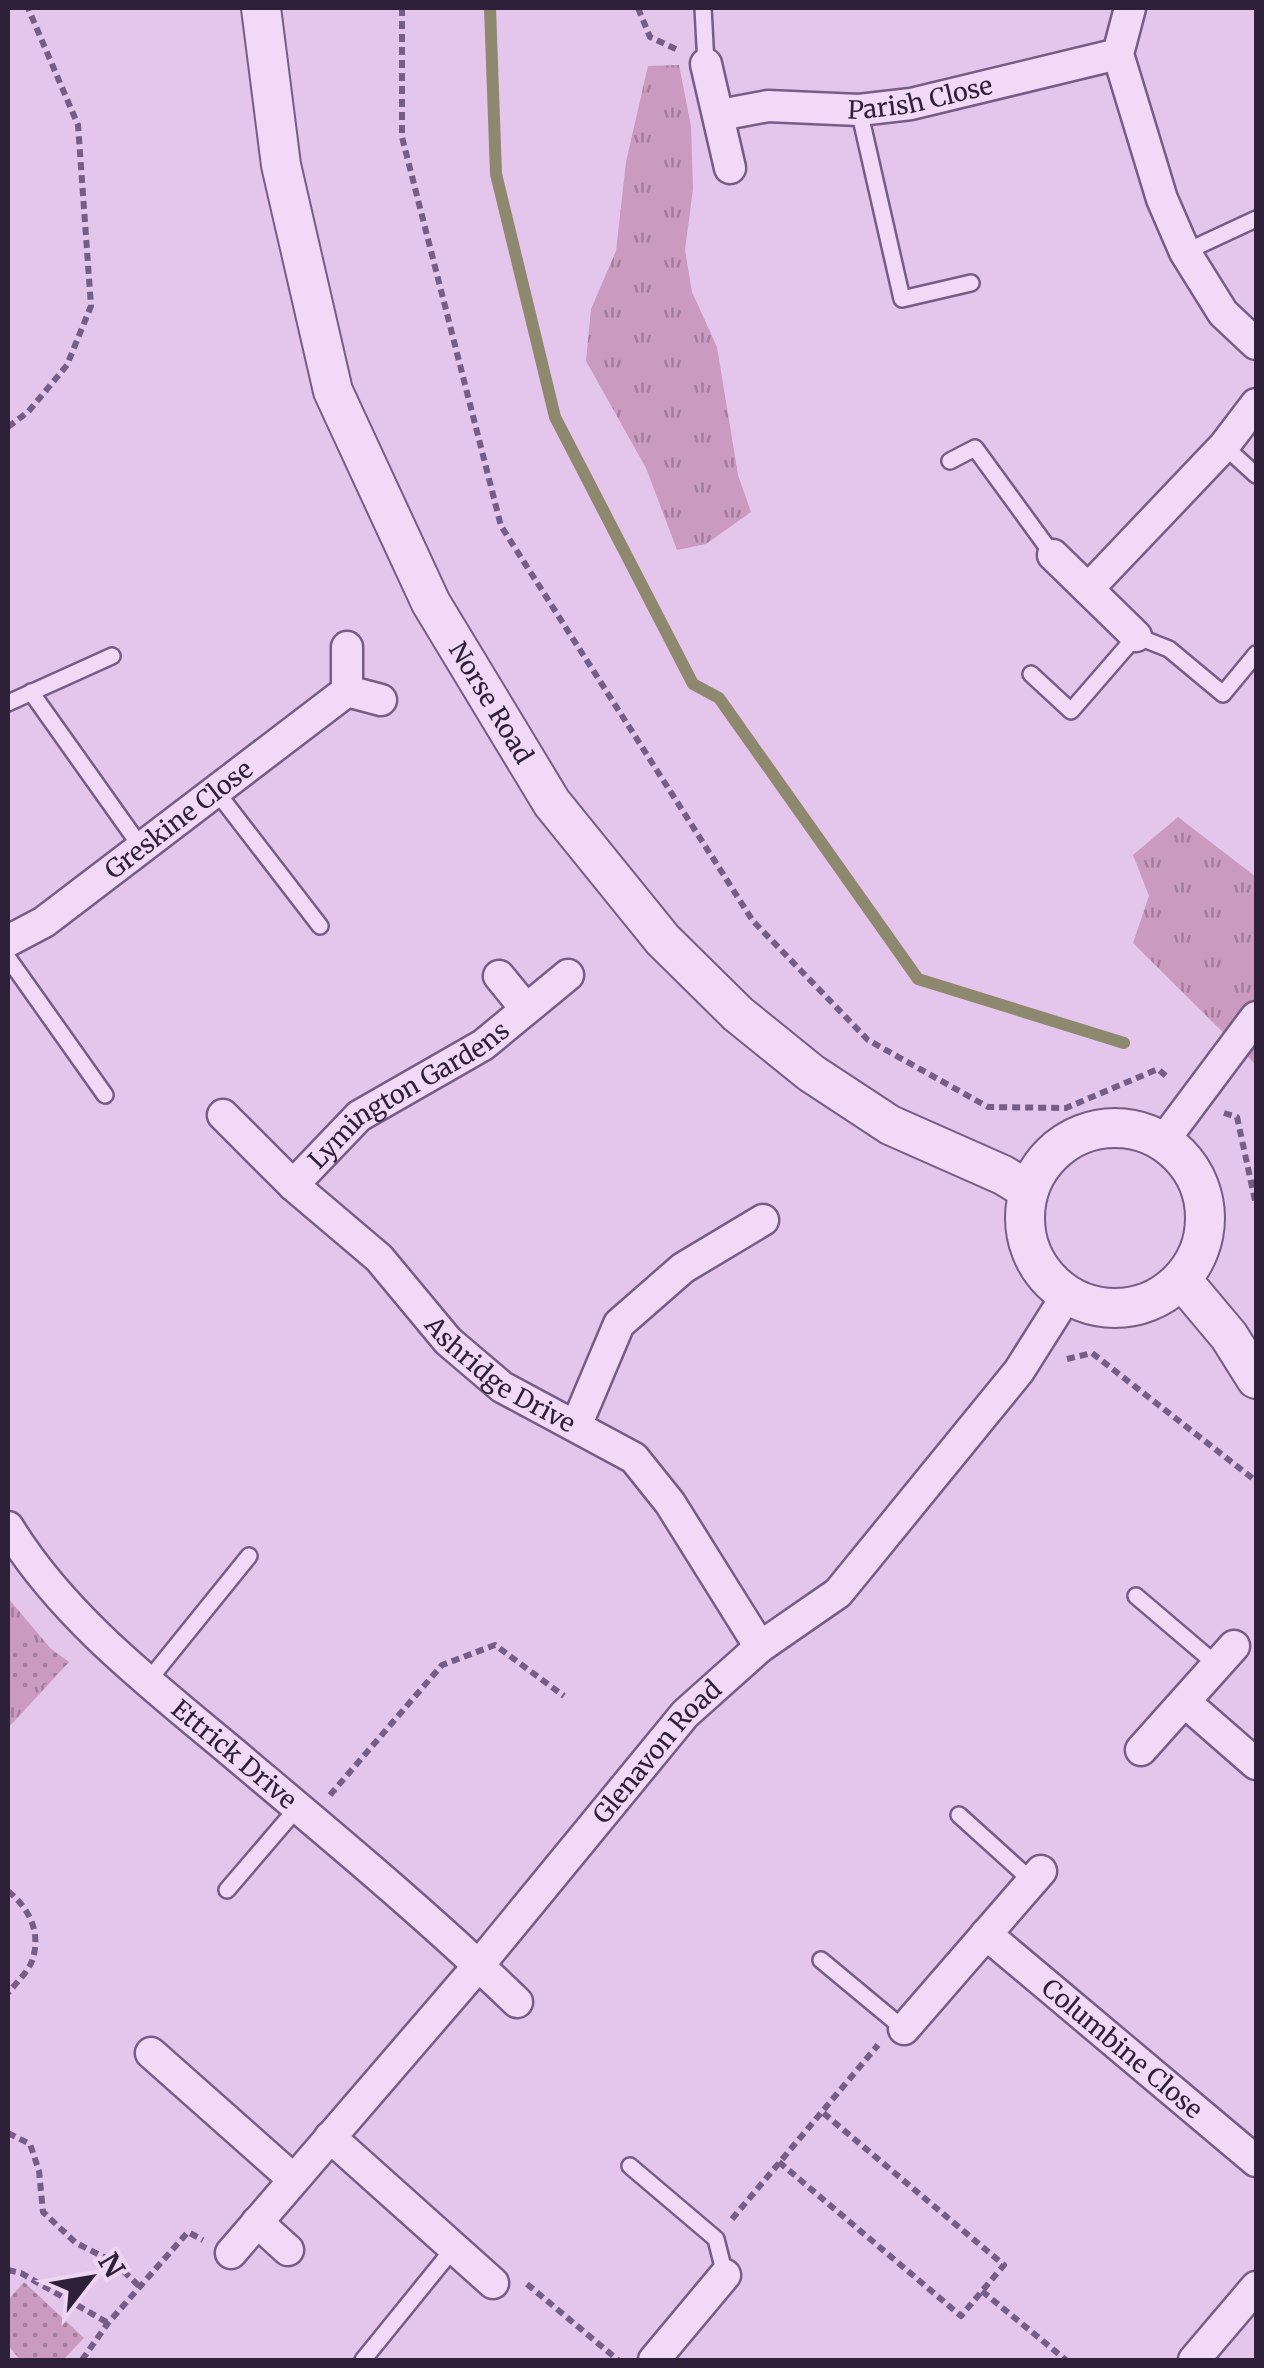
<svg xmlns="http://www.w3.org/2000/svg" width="1264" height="2368" viewBox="0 0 1264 2368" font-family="Merriweather,serif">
<defs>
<pattern id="grass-tufts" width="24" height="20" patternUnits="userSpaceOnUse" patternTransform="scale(2.5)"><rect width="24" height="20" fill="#ca9ac1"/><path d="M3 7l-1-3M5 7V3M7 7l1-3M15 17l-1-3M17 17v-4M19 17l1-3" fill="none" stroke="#a47d9e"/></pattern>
<pattern id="park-dots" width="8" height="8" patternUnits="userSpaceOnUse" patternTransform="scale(2.5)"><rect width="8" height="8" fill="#ca9ac1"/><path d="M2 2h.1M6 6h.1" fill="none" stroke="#a47d9e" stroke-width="1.8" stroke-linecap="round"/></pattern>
</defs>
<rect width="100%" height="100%" fill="#e4c6ec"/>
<g fill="url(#grass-tufts)">
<polygon points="679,65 691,126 693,189 685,250 692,292 717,347 738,475 751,512 706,544 677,550 646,468 586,361 591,309 616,251 626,162 648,66"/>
<polygon points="1178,817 1256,877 1256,1065 1133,943 1149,896 1133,855"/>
<polygon points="8,1598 51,1649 69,1662 8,1728"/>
</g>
<g fill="url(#park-dots)">
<polygon points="8,1637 51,1649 69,1662 47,1684 8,1694"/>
<polygon points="24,2282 84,2338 63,2360 20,2360 8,2345 8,2300"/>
</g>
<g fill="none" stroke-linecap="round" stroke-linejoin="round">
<polyline stroke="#8e896e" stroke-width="12" points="490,8 496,174 555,417 693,684 719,698 918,979 1124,1043"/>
<defs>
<g id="service">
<polyline points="703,8 706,64"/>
<polyline points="859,110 902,299 971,283"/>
<polyline points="1185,252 1256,219"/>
<polyline points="1224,446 1256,475"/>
<polyline points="950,461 975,448 1053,555"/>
<polyline points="1031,674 1071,711 1136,636 1169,649 1223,694 1256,654"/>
<polyline points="31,692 141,847"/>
<polyline points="8,703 112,656"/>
<polyline points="216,791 320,926"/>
<polyline points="8,958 105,1095"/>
<polyline points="1136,1596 1217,1665"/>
<polyline points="148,1681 249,1556"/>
<polyline points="959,1815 1032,1881"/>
<polyline points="227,1890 298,1807"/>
<polyline points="821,1960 904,2029"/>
<polyline points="630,2166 716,2239 725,2275"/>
<polyline points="363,2360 453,2249"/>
</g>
<g id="minor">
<polyline points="1130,8 1118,54 1162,199 1185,252 1223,313 1256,344"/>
<polyline points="706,64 730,168"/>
<path id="s1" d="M720,115L768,106L859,110L911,104L1118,54"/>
<polyline points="1053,555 1136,636"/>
<polyline points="1088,589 1224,446 1256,404"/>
<polyline points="347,647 347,691 381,700"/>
<path id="s2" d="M8,941L44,922L347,691"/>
<polyline points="499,976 526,1009"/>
<path id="s3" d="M223,1115L293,1185L379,1258L448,1341L502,1387L634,1458L670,1503L760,1647"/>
<polyline points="1164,1140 1256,1017"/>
<path id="s4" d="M293,1185L359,1116L483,1045L568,975"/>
<polyline points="576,1426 619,1324 683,1268 763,1220"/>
<path id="s5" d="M8,1527C63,1617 152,1685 232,1752C328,1833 426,1914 517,2002"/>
<polyline points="1185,1702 1256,1764"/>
<polyline points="1141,1750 1234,1646"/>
<path id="s6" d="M986,1934L1256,2161"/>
<polyline points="904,2029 1041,1871"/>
<polyline points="151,2053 293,2179"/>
<polyline points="330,2137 493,2283"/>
<polyline points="257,2222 288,2250"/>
<path id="s7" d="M231,2253L479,1965L685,1714L760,1647L838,1593L1019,1371L1067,1295"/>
<polyline points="654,2360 725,2275"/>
<polyline points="1194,2360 1256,2287"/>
</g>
<g id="tertiary">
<path id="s8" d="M261,8L281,165L333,391L431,603L552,803L663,940L738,1014L811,1073L890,1125L1003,1175L1028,1190"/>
<circle cx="1115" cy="1218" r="90"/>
<polyline points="1182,1280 1229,1336 1256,1379"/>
</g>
</defs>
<use href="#service" stroke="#765d87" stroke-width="20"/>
<use href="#minor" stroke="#765d87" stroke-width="35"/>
<use href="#tertiary" stroke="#765d87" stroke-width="42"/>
<g stroke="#765d87" stroke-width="6" stroke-dasharray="8 5" stroke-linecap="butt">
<polyline points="402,8 402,137 501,526 753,921 868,1040 988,1107 1066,1108 1158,1069 1168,1078"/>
<polyline points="638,8 650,37 678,50"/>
<polyline points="8,427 28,412 67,365 91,306 78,125 28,8"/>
<polyline points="1224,1113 1237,1117 1256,1205"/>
<polyline points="1067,1359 1092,1353 1256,1481"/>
<polyline points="330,1795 442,1665 495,1645 564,1696"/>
<path d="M8,1891C29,1908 42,1933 32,1961C28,1972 15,1984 8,1993"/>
<polyline points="8,2133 30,2144 39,2171 43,2212 76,2243 114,2262 140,2287"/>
<polyline points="779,2162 961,2316 1004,2265 821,2111"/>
<polyline points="732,2219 878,2045"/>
<polyline points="8,2270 21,2273 108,2323"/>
<polyline points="527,2284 618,2360"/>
<polyline points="982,2291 1066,2360"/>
<polyline points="82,2360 108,2323 188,2232 203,2240"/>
</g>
<use href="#service" stroke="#f1d9f7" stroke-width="15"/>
<use href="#minor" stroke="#f1d9f7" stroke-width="30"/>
<use href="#tertiary" stroke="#f1d9f7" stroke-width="38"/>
</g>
<g text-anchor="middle" stroke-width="8" stroke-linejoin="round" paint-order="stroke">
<g font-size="25" fill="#2d2038" stroke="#eed5f4">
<text dy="9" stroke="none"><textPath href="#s1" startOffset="202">Parish Close</textPath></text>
<text dy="9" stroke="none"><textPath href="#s8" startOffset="740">Norse Road</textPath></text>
<text dy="9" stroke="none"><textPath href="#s2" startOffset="210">Greskine Close</textPath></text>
<text dy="9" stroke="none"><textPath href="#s4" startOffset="148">Lymington Gardens</textPath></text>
<text dy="9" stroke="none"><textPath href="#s3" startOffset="382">Ashridge Drive</textPath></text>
<text dy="9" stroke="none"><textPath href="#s7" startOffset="658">Glenavon Road</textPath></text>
<text dy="9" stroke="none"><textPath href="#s5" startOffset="322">Ettrick Drive</textPath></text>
<text dy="9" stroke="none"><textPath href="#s6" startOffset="178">Columbine Close</textPath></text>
</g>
</g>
<rect width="1264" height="2368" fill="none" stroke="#2d2038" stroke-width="20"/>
<g transform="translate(90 2278) rotate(59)" stroke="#eed5f4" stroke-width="8" paint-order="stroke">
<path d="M0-8L18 38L0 25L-18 38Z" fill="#2d2038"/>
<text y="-15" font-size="28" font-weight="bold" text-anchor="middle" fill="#2d2038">N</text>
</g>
</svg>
